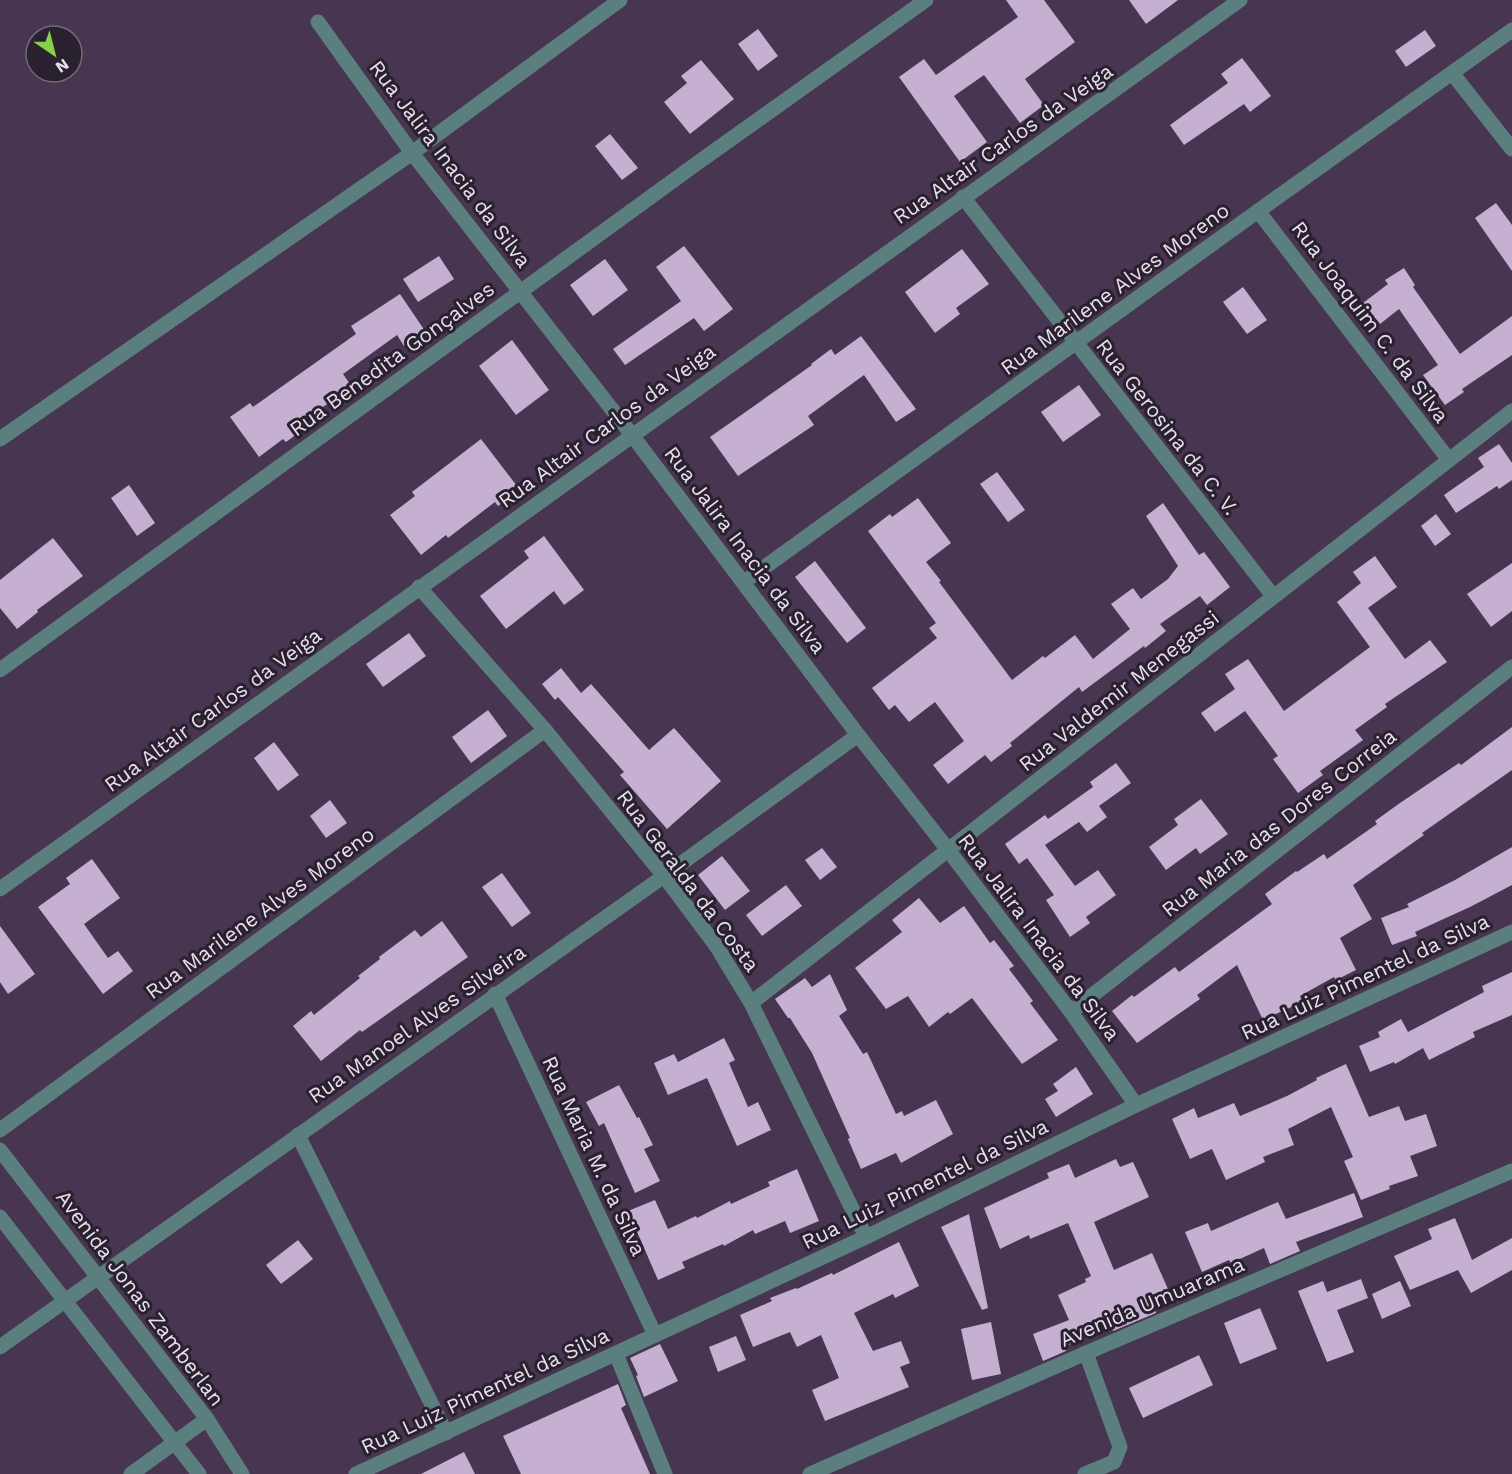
<svg xmlns="http://www.w3.org/2000/svg" width="1512" height="1474" viewBox="0 0 1512 1474" font-family="'Work Sans',sans-serif">
<rect width="100%" height="100%" fill="#473551"/>
<g fill="#c5b0d1">
<polygon points="1006,0 1044,0 1075,42 1025,79 1044,105 1020,123 984,75 954,96 987,142 960,162 899,77 924,59 936,75 1018,17"/>
<polygon points="1129,0 1178,0 1146,24"/>
<polygon points="758,29 778,56 758,71 738,44"/>
<polygon points="1425,30 1436,46 1406,67 1395,51"/>
<polygon points="1242,58 1271,96 1250,112 1244,104 1184,145 1170,125 1228,83 1221,74"/>
<polygon points="701,60 734,99 690,134 664,102 687,83 681,76"/>
<polygon points="610,134 638,168 622,180 595,146"/>
<polygon points="1496,203 1512,225 1512,271 1475,218"/>
<polygon points="684,246 733,309 704,331 694,318 625,365 613,349 681,301 656,267"/>
<polygon points="962,249 989,284 956,308 960,314 935,333 905,292"/>
<polygon points="439,256 454,279 418,302 403,279"/>
<polygon points="605,259 628,290 593,316 570,285"/>
<polygon points="1404,268 1415,285 1413,287 1460,354 1512,316 1512,355 1462,389 1464,392 1445,405 1423,375 1438,365 1399,309 1380,324 1363,303 1388,284 1385,280"/>
<polygon points="1243,287 1267,320 1247,334 1223,302"/>
<polygon points="400,294 425,331 404,346 397,335 343,374 352,387 304,420 308,426 286,442 283,439 259,457 230,417 250,403 253,407 356,334 351,326"/>
<polygon points="861,336 916,409 896,422 864,375 808,416 814,425 738,476 710,437 812,365 811,364 831,349 835,355"/>
<polygon points="512,340 549,390 516,415 479,366"/>
<polygon points="1079,385 1101,415 1063,442 1041,412"/>
<polygon points="481,439 520,490 498,506 495,502 448,538 446,535 421,555 390,515 415,496 412,492"/>
<polygon points="1499,444 1512,463 1512,480 1499,489 1497,486 1456,513 1444,495 1484,467 1478,458"/>
<polygon points="997,472 1025,510 1008,522 980,484"/>
<polygon points="129,485 155,523 137,536 111,498"/>
<polygon points="918,498 951,543 926,562 941,581 939,582 1012,680 1043,656 1045,658 1075,635 1093,659 1130,629 1111,604 1133,588 1141,599 1168,579 1178,566 1146,516 1163,503 1199,555 1204,552 1230,587 1207,605 1200,596 1160,624 1166,631 1145,648 1144,646 1082,692 1079,687 1010,743 1012,746 991,762 985,755 948,784 933,765 964,741 935,702 909,722 895,705 889,710 872,688 937,638 929,628 936,623 868,531 890,514 892,517"/>
<polygon points="1436,514 1451,534 1435,546 1421,526"/>
<polygon points="544,536 584,590 564,605 554,591 506,629 480,596 529,558 524,551"/>
<polygon points="53,538 83,576 37,610 38,612 17,629 0,608 0,580"/>
<polygon points="1375,556 1397,587 1368,608 1405,659 1430,640 1447,662 1385,704 1387,707 1355,730 1363,740 1320,771 1323,775 1298,793 1273,759 1278,756 1245,711 1215,732 1201,713 1235,689 1225,674 1248,659 1284,711 1370,647 1337,602 1361,583 1353,572"/>
<polygon points="815,561 866,628 847,643 795,577"/>
<polygon points="1512,563 1512,611 1491,627 1467,594"/>
<polygon points="409,633 426,656 383,687 366,664"/>
<polygon points="561,668 581,693 591,684 649,750 674,728 721,781 667,829 620,775 624,772 558,697 555,700 542,684"/>
<polygon points="488,710 507,736 471,763 452,737"/>
<polygon points="1512,727 1512,770 1422,833 1424,835 1353,885 1372,919 1340,938 1356,970 1336,980 1334,977 1300,996 1302,1002 1263,1020 1237,965 1197,995 1200,999 1137,1043 1112,1011 1132,995 1134,997 1175,967 1179,972 1272,904 1265,894 1296,871 1297,872 1324,854 1327,859 1377,824 1375,821 1400,803 1459,763 1461,765"/>
<polygon points="274,742 299,775 278,791 254,758"/>
<polygon points="1116,763 1131,783 1099,806 1107,817 1087,832 1079,822 1045,845 1075,886 1098,870 1116,895 1086,917 1090,923 1070,937 1046,900 1054,895 1027,858 1019,864 1005,844 1045,815 1048,819 1093,787 1090,782"/>
<polygon points="1201,799 1228,834 1200,854 1196,848 1166,870 1149,847 1178,825 1174,819"/>
<polygon points="330,800 347,823 326,838 310,816"/>
<polygon points="1512,847 1512,885 1470,907 1415,932 1417,936 1392,945 1381,918 1409,907 1407,904 1455,880"/>
<polygon points="822,848 837,867 820,880 805,860"/>
<polygon points="722,856 750,891 725,910 698,875"/>
<polygon points="92,859 120,898 84,924 108,958 118,951 133,971 103,994 38,907 70,884 66,878"/>
<polygon points="502,873 531,913 512,927 482,887"/>
<polygon points="786,885 802,906 762,936 746,915"/>
<polygon points="919,898 940,923 964,906 990,943 994,940 1014,966 1009,969 1033,1001 1030,1003 1058,1040 1022,1064 972,998 950,1014 948,1012 929,1027 908,996 886,1009 855,968 902,932 892,920"/>
<polygon points="442,921 468,957 362,1032 360,1030 321,1061 293,1026 311,1011 314,1015 360,978 358,976 380,959 379,957 415,930 421,937"/>
<polygon points="0,926 35,974 8,994 0,982"/>
<polygon points="1512,972 1512,1015 1473,1032 1475,1037 1429,1060 1423,1048 1395,1064 1394,1062 1370,1072 1359,1046 1380,1037 1378,1032 1401,1019 1408,1032 1484,992 1482,986"/>
<polygon points="830,974 847,1010 839,1016 863,1054 867,1052 896,1114 902,1111 904,1116 936,1100 953,1134 901,1163 896,1153 861,1169 848,1139 850,1138 812,1053 790,1018 788,1018 775,999 805,978 812,987"/>
<polygon points="724,1038 735,1060 729,1063 748,1107 758,1102 771,1130 737,1146 707,1078 668,1095 654,1063 674,1054 678,1062"/>
<polygon points="1346,1064 1369,1117 1399,1106 1405,1121 1426,1114 1437,1146 1410,1156 1418,1176 1389,1186 1390,1189 1361,1200 1344,1161 1353,1157 1331,1107 1288,1129 1294,1145 1263,1157 1265,1162 1226,1180 1212,1149 1190,1159 1172,1119 1194,1108 1198,1118 1234,1103 1240,1116 1287,1096 1317,1080 1316,1078"/>
<polygon points="1076,1067 1093,1094 1056,1117 1045,1099 1058,1091 1053,1084"/>
<polygon points="619,1085 637,1118 639,1117 653,1145 644,1149 660,1181 635,1193 604,1123 599,1126 586,1102"/>
<polygon points="1116,1159 1120,1167 1133,1162 1149,1197 1094,1222 1114,1270 1152,1253 1168,1289 1149,1298 1156,1313 1113,1331 1111,1325 1064,1347 1066,1351 1043,1361 1033,1334 1069,1320 1058,1295 1086,1282 1085,1279 1091,1276 1068,1223 1030,1239 1029,1235 1000,1249 984,1208 1049,1178 1047,1173 1069,1164 1075,1178"/>
<polygon points="797,1169 819,1221 790,1233 785,1221 755,1234 753,1230 724,1246 723,1244 682,1262 685,1268 658,1280 628,1211 655,1200 668,1229 696,1216 697,1218 730,1201 731,1204 770,1186 768,1182"/>
<polygon points="1354,1193 1363,1217 1296,1242 1300,1251 1270,1264 1264,1248 1231,1263 1229,1260 1202,1272 1185,1232 1208,1223 1211,1231 1278,1202 1286,1219"/>
<polygon points="969,1214 988,1308 982,1310 941,1227"/>
<polygon points="1455,1218 1472,1260 1512,1238 1512,1270 1471,1293 1458,1270 1410,1290 1394,1256 1432,1239 1428,1229"/>
<polygon points="298,1240 313,1259 281,1284 266,1265"/>
<polygon points="899,1242 919,1286 895,1298 893,1294 854,1313 873,1351 901,1341 910,1363 900,1367 909,1387 825,1421 812,1390 839,1378 821,1335 797,1347 790,1332 753,1347 740,1315 772,1301 770,1298 796,1288 797,1289 832,1273 833,1275"/>
<polygon points="1361,1279 1368,1298 1337,1310 1354,1352 1327,1362 1298,1291 1323,1281 1327,1292"/>
<polygon points="1400,1281 1411,1306 1382,1319 1372,1294"/>
<polygon points="1260,1308 1277,1349 1240,1364 1224,1323"/>
<polygon points="991,1322 1001,1374 972,1380 961,1329"/>
<polygon points="736,1336 746,1360 718,1372 709,1347"/>
<polygon points="660,1344 678,1381 644,1397 636,1376 638,1375 630,1358"/>
<polygon points="1199,1355 1213,1385 1143,1418 1129,1388"/>
<polygon points="618,1384 626,1405 621,1408 650,1474 521,1474 503,1436"/>
<polygon points="464,1452 475,1474 421,1474"/>
</g>
<g fill="none" stroke-linecap="round" stroke-linejoin="round">
<g stroke="#5b7f7e" stroke-width="15">
<polyline points="318,22 412,153 632,435 858,735 949,851 1071,1012 1136,1105"/>
<polyline points="1452,73 1512,149"/>
<polyline points="963,197 1273,596"/>
<polyline points="1258,211 1449,460"/>
<polyline points="0,439 412,153 620,0"/>
<polyline points="744,582 1258,211 1512,30"/>
<polyline points="419,587 545,730 664,876 717,947 751,1003 866,1237"/>
<polyline points="0,670 696,164 926,0"/>
<polyline points="0,889 1240,0"/>
<polyline points="495,994 655,1335"/>
<path d="M751,1003C1006,807 1258,608 1512,411"/>
<polyline points="1071,1012 1512,667"/>
<polyline points="0,1130 545,730"/>
<polyline points="298,1135 446,1433"/>
<polyline points="0,1150 207,1419 242,1474"/>
<polyline points="0,1217 199,1474"/>
<polyline points="0,1347 664,876 858,735"/>
<polyline points="616,1354 665,1474"/>
<polyline points="131,1474 207,1419"/>
<polyline points="356,1474 866,1237 1136,1105 1512,932"/>
<polyline points="810,1474 1086,1353 1512,1171"/>
<polyline points="1085,1474 1114,1462 1120,1447 1086,1353"/>
</g>
</g>
<g text-anchor="middle" stroke-width="6" stroke-linejoin="round" paint-order="stroke">
<g font-size="21" fill="#e8ddef" stroke="#29212d">
<text transform="translate(1003 144) rotate(-35)" y="7">Rua Altair Carlos da Veiga</text>
<text transform="translate(450 164) rotate(53)" y="7">Rua Jalira Inacia da Silva</text>
<text transform="translate(1115 289) rotate(-36)" y="7">Rua Marilene Alves Moreno</text>
<text transform="translate(1370 322) rotate(53)" y="7">Rua Joaquim C. da Silva</text>
<text transform="translate(392 359) rotate(-36)" y="7">Rua Benedita Gonçalves</text>
<text transform="translate(607 426) rotate(-36)" y="7">Rua Altair Carlos da Veiga</text>
<text transform="translate(1167 427) rotate(52)" y="7">Rua Gerosina da C. V.</text>
<text transform="translate(745 550) rotate(53)" y="7">Rua Jalira Inacia da Silva</text>
<text transform="translate(1119 691) rotate(-38)" y="7">Rua Valdemir Menegassi</text>
<text transform="translate(213 710) rotate(-36)" y="7">Rua Altair Carlos da Veiga</text>
<text transform="translate(1279 823) rotate(-38)" y="7">Rua Maria das Dores Correia</text>
<text transform="translate(688 881) rotate(53)" y="7">Rua Geralda da Costa</text>
<text transform="translate(260 913) rotate(-36)" y="7">Rua Marilene Alves Moreno</text>
<text transform="translate(1039 937) rotate(53)" y="7">Rua Jalira Inacia da Silva</text>
<text transform="translate(1365 977) rotate(-25)" y="7">Rua Luiz Pimentel da Silva</text>
<text transform="translate(417 1024) rotate(-35)" y="7">Rua Manoel Alves Silveira</text>
<text transform="translate(594 1156) rotate(65)" y="7">Rua Maria M. da Silva</text>
<text transform="translate(925 1184) rotate(-26)" y="7">Rua Luiz Pimentel da Silva</text>
<text transform="translate(140 1298) rotate(53)" y="7">Avenida Jonas Zamberlan</text>
<text transform="translate(1152 1302) rotate(-23)" y="7">Avenida Umuarama</text>
<text transform="translate(485 1391) rotate(-25)" y="7">Rua Luiz Pimentel da Silva</text>
</g>
</g>
<g transform="translate(54 54) rotate(145)"><circle r="28" fill="#29212d" stroke="#756c7b" stroke-width="1.5"/>
<path d="M0-4.5L10 22L0 15L-10 22Z" fill="#85cf4c"/>
<text y="-9" font-size="16" font-weight="bold" text-anchor="middle" fill="#e8ddef">N</text>
</g>
</svg>
